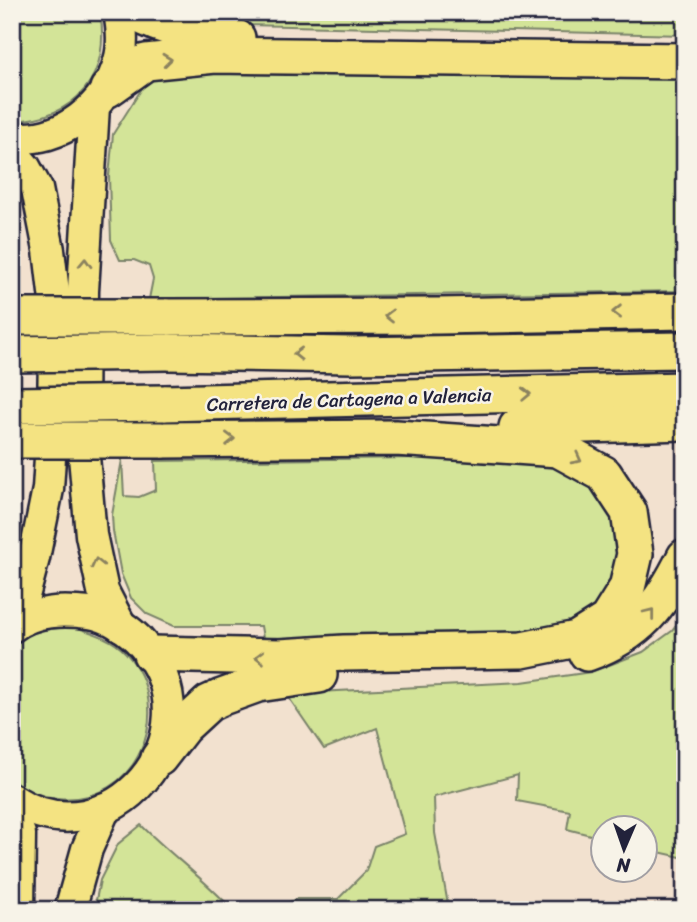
<svg xmlns="http://www.w3.org/2000/svg" width="697" height="922" viewBox="0 0 697 922" font-family="Sriracha,sans-serif">
<rect width="100%" height="100%" fill="#f2e1cf"/>
<filter id="ink" filterUnits="userSpaceOnUse"><feTurbulence type="fractalNoise" baseFrequency=".0143" numOctaves="2"/><feDisplacementMap in="SourceGraphic" scale="14" xChannelSelector="R" yChannelSelector="G"/><feConvolveMatrix kernelMatrix="1 2 1 2 8 2 1 2 1" color-interpolation-filters="sRGB"/></filter>
<g filter="url(#ink)">
<g fill="#d3e498" stroke="#7a836a" stroke-width="2">
<path d="M12,12H100C111,76 77,118 12,121Z"/>
<polygon points="160,12 685,12 685,35 200,24"/>
<polygon points="178,70 685,72 685,291 149,299 153,279 149,266 134,260 120,260 111,240 109,176 113,134 148,79"/>
<polygon points="505,457 554,461 607,495 624,557 590,621 558,635 263,638 261,626 174,626 147,614 131,598 121,574 113,531 112,515 122,460 124,496 139,497 156,490 155,461"/>
<polygon points="685,614 685,858 645,849 644,828 602,828 602,838 567,829 570,811 517,801 518,775 434,797 435,833 449,910 273,910 296,899 338,899 366,871 374,846 405,834 377,728 324,749 289,698 296,693 522,682 591,672 643,652 672,631"/>
<path d="M74,627C93,633 112,638 126,653C178,710 137,807 57,798C41,796 25,791 12,782V645C30,630 51,628 74,627Z"/>
<path d="M141,825C171,855 204,879 233,910H94L100,880L118,844Z"/>
</g>
<g fill="none" stroke-linecap="round" stroke-linejoin="round">
<defs>
<g id="major">
<polyline points="94,106 83,291 82,434 91,535 103,591 121,626"/>
<path d="M12,137C60,144 108,106 119,61C124,45 122,28 119,12"/>
<polyline points="12,152 25,167 37,189 49,250 55,301 53,410 48,489 34,558 17,623"/>
<path d="M12,627C34,610 63,610 89,613C109,616 130,629 143,645C220,734 110,864 12,799"/>
<polyline points="12,814 20,834 19,910"/>
<polyline points="70,910 87,849 105,808"/>
</g>
<g id="highway">
<path d="M134,12C166,31 200,35 237,38"/>
<polyline points="108,89 146,62 215,55 685,61"/>
<polyline points="165,317 438,316 685,311"/>
<polyline points="168,352 352,355 685,350"/>
<polyline points="164,403 685,390"/>
<polyline points="517,427 685,422"/>
<path d="M587,653C639,634 661,606 685,557"/>
<polyline points="151,654 280,657 344,653 522,650 577,639 607,620 627,588 635,554 629,512 604,474 558,449 396,438 161,440"/>
<polyline points="159,758 183,727 209,703 222,697 258,684 319,675"/>
</g>
</defs>
<use href="#major" stroke="#22223b" stroke-width="35"/>
<use href="#highway" stroke="#22223b" stroke-width="40"/>
<use href="#major" stroke="#f4e382" stroke-width="30"/>
<use href="#highway" stroke="#f4e382" stroke-width="35"/>
<defs>
<g id="highway-bridge">
<polyline points="12,317 165,317"/>
<polyline points="12,354 168,352"/>
<polyline points="12,405 164,403"/>
<polyline points="12,440 161,440"/>
</g>
</defs>
<use href="#highway-bridge" stroke="#22223b" stroke-width="40" stroke-linecap="butt"/>
<use href="#highway-bridge" stroke="#f4e382" stroke-width="35"/>
</g>
<defs><path id="oneway-chevron" d="M-2-3.5L2.5 0L-2 3.5" fill="none" stroke-width="1.6" stroke-linecap="round" stroke-linejoin="round" transform="scale(1.75)"/></defs>
<g stroke="#8b825e">
<use href="#oneway-chevron" transform="translate(167 60) rotate(-6)"/>
<use href="#oneway-chevron" transform="translate(85 263) rotate(-88)"/>
<use href="#oneway-chevron" transform="translate(617 312) rotate(179)"/>
<use href="#oneway-chevron" transform="translate(389 316) rotate(180)"/>
<use href="#oneway-chevron" transform="translate(298 354) rotate(-179)"/>
<use href="#oneway-chevron" transform="translate(526 394) rotate(-2)"/>
<use href="#oneway-chevron" transform="translate(230 439) rotate(-1)"/>
<use href="#oneway-chevron" transform="translate(577 459) rotate(28)"/>
<use href="#oneway-chevron" transform="translate(97 563) rotate(-103)"/>
<use href="#oneway-chevron" transform="translate(650 613) rotate(-52)"/>
<use href="#oneway-chevron" transform="translate(260 657) rotate(-179)"/>
</g>
</g>
<g text-anchor="middle" stroke-width="5" stroke-linejoin="round" paint-order="stroke">
<g font-size="19" fill="#22223b" stroke="#f7f3e8">
<text transform="translate(349 399) rotate(-2)" y="7">Carretera de Cartagena a Valencia</text>
</g>
</g>
<rect width="697" height="922" fill="none" stroke="#f7f3e8" stroke-width="42"/>
<rect x="21" y="21" width="655" height="880" fill="none" stroke="#22223b" stroke-width="2.5" filter="url(#ink)"/>
<g transform="translate(624 849) rotate(182)"><circle r="33" fill="#f7f3e8" stroke="#a29fa3" stroke-width="2"/>
<path d="M0-5L12 26L0 18L-12 26Z" fill="#22223b"/>
<text y="-10" font-size="19" font-weight="bold" text-anchor="middle" fill="#22223b">N</text>
</g>
</svg>
